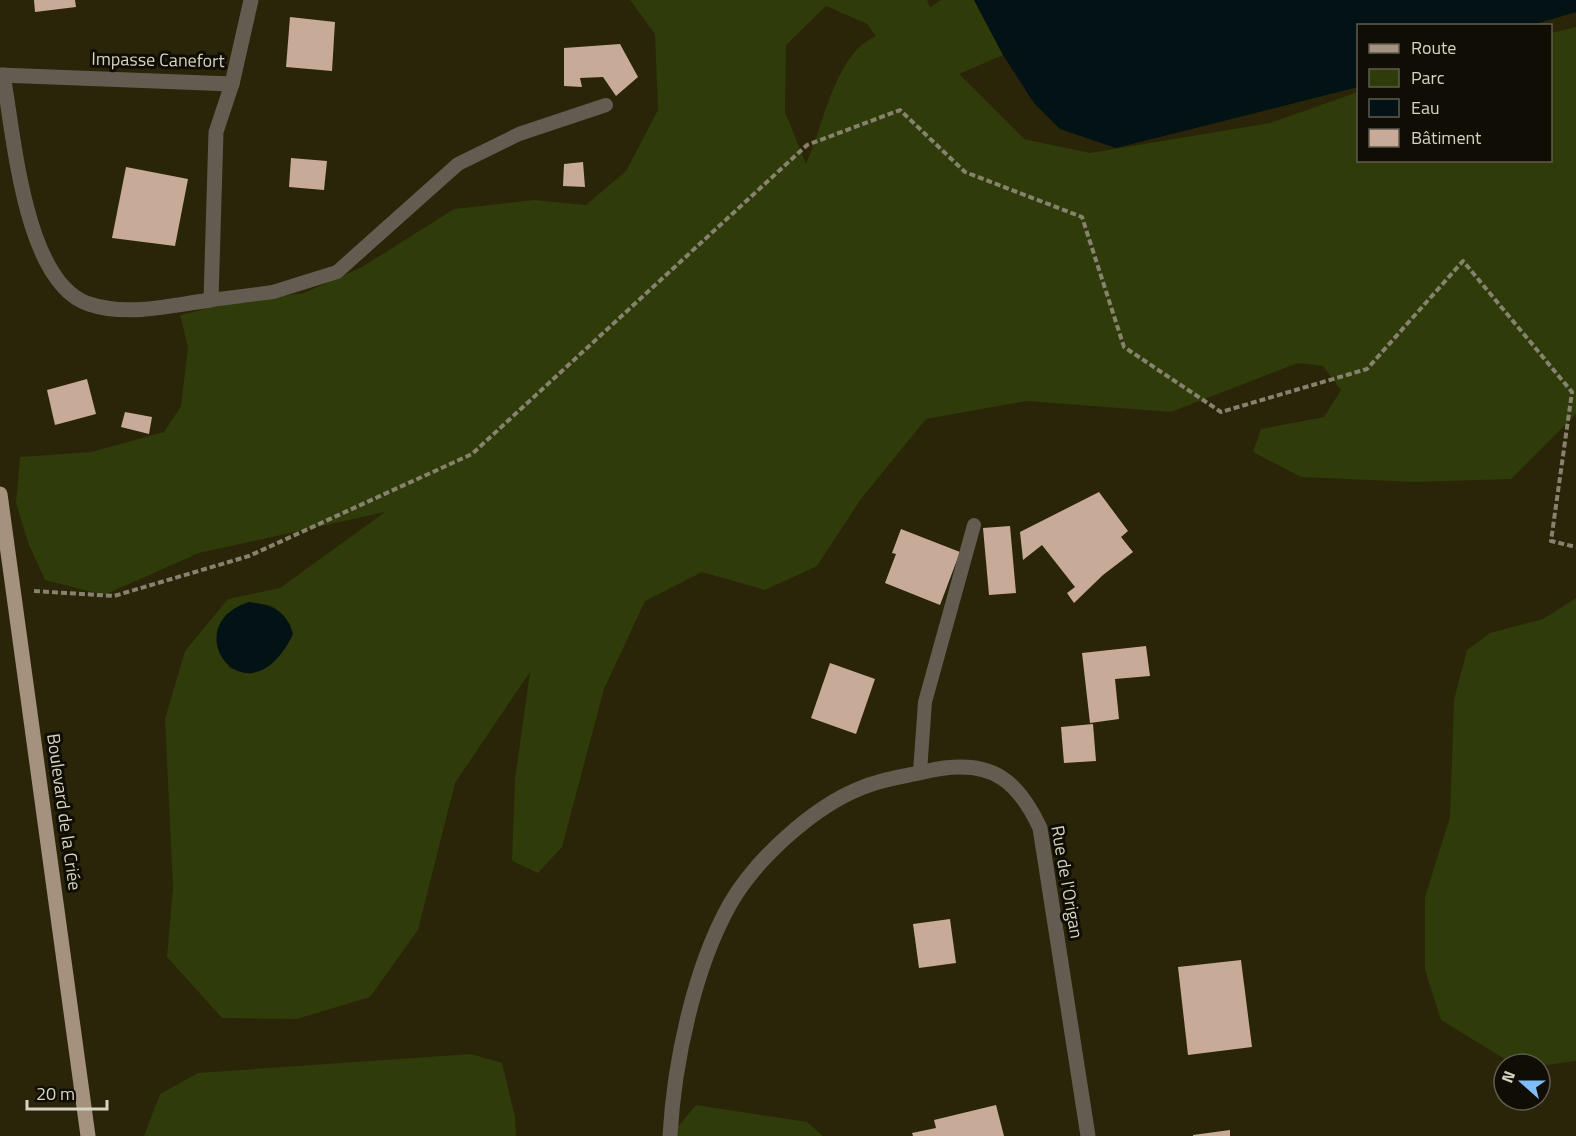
<svg xmlns="http://www.w3.org/2000/svg" width="1576" height="1136" viewBox="0 0 1576 1136" font-family="'Titillium Web',sans-serif">
<rect width="100%" height="100%" fill="#2a2409"/>
<g fill="#2f3b09" fill-rule="evenodd">
<path d="M630,0H927L930,7L941,0H974L1003,55L959,74L1024,139L1090,153L1270,123L1358,92V160H1550L1551,33L1576,27V414L1511,479L1415,482L1301,477L1253,452L1261,429L1324,417L1341,390L1323,366L1298,363L1171,412L1027,401L926,419L861,499L817,566L765,590L702,572L645,601L604,689L562,847L538,873L512,861L515,779L530,672L455,783L418,930L370,997L297,1019L222,1018L167,957L173,887L165,719L185,651L228,599L280,588L385,512L199,553L104,595L45,580L29,545L16,503L20,457L91,452L164,432L181,406L188,347L180,315L237,301L304,293L362,267L454,209L534,200L586,205L626,171L658,110L655,34ZM826,6L867,24L876,36C834,54 824,126 806,164L785,112L786,45ZM263,604L273,606L291,625C281,650 275,664 250,674L229,668L222,623L227,614Z"/>
<polygon points="1576,598 1576,1061 1540,1066 1540,1064 1513,1064 1441,1020 1425,970 1425,897 1450,817 1454,700 1467,650 1490,633 1543,619"/>
<polygon points="471,1054 502,1063 515,1117 516,1136 144,1136 160,1094 198,1073"/>
<polygon points="696,1105 807,1122 823,1136 670,1136"/>
</g>
<g fill="#031215">
<polygon points="974,0 1576,0 1576,12 1532,25 1358,26 1358,87 1116,148 1060,129 1034,103 1003,55"/>
<path d="M249,602C272,605 286,610 293,634C248,728 173,626 249,602Z"/>
</g>
<g fill="#c7ab98">
<polygon points="34,0 75,0 76,7 35,12"/>
<polygon points="290,17 335,22 332,71 286,67"/>
<polygon points="620,44 638,77 616,96 603,77 580,78 582,87 564,86 564,48"/>
<polygon points="291,158 327,161 324,190 289,187"/>
<polygon points="583,162 585,187 563,186 564,164"/>
<polygon points="126,167 188,179 175,246 112,238"/>
<polygon points="87,379 96,414 55,425 47,390"/>
<polygon points="125,412 152,417 149,434 121,427"/>
<polygon points="1099,492 1128,531 1121,537 1133,552 1103,575 1074,603 1067,593 1075,587 1042,545 1023,560 1020,532"/>
<polygon points="1010,526 1016,593 989,595 983,528"/>
<polygon points="901,529 960,552 940,605 885,583 896,554 892,553"/>
<polygon points="1146,646 1150,676 1115,679 1119,719 1090,723 1082,653"/>
<polygon points="830,663 875,679 856,734 811,718"/>
<polygon points="1093,724 1096,761 1064,763 1061,727"/>
<polygon points="950,919 956,963 919,968 913,924"/>
<polygon points="1241,960 1252,1047 1188,1055 1178,967"/>
<polygon points="996,1105 1004,1136 913,1136 912,1133 936,1128 934,1120"/>
<polygon points="1230,1130 1230,1136 1193,1136 1193,1135"/>
</g>
<g fill="none" stroke-linecap="round" stroke-linejoin="round">
<polyline stroke="#87826e" stroke-width="4" stroke-dasharray="6 3" stroke-linecap="butt" points="34,591 114,596 249,556 472,454 807,145 900,110 965,172 1082,217 1124,347 1221,412 1367,369 1463,261 1572,392 1551,541 1576,547"/>
<g stroke="#645b51" stroke-width="14">
<polyline points="211,300 273,292 337,272 458,164 519,134 606,105"/>
<polyline points="920,772 925,702 974,525"/>
</g>
<g stroke="#645b51" stroke-width="15">
<polyline points="0,75 232,84 251,0"/>
<path d="M3,75C14,134 24,283 89,304C128,317 171,305 211,300L216,132L232,84"/>
<path d="M670,1136C674,1063 694,968 730,904C756,859 813,807 861,788C879,780 900,777 919,773C946,766 978,762 1002,778C1019,789 1032,811 1040,828L1088,1136"/>
</g>
<polyline stroke="#a4917e" stroke-width="15" points="0,494 88,1136"/>
</g>
<g text-anchor="middle" stroke-width="6" stroke-linejoin="round" paint-order="stroke">
<g font-size="18" fill="#d7d3c4" stroke="#100d04">
<text transform="translate(158 60) rotate(1)" y="6">Impasse Canefort</text>
<text transform="translate(64 812) rotate(82)" y="6">Boulevard de la Criée</text>
<text transform="translate(1067 882) rotate(80)" y="6">Rue de l'Origan</text>
</g>
</g>
<rect x="1357" y="24" width="195" height="138" fill="#100d04" stroke="#605c51" stroke-width="1.5"/>
<rect x="1369" y="44" width="30" height="9" fill="#a4917e" stroke="#605c51" stroke-width="1.5"/>
<text x="1411" y="54" font-size="18" fill="#d7d3c4">Route</text>
<rect x="1369" y="69" width="30" height="18" fill="#2f3b09" stroke="#605c51" stroke-width="1.5"/>
<text x="1411" y="84" font-size="18" fill="#d7d3c4">Parc</text>
<rect x="1369" y="99" width="30" height="18" fill="#031215" stroke="#605c51" stroke-width="1.5"/>
<text x="1411" y="114" font-size="18" fill="#d7d3c4">Eau</text>
<rect x="1369" y="129" width="30" height="18" fill="#c7ab98" stroke="#605c51" stroke-width="1.5"/>
<text x="1411" y="144" font-size="18" fill="#d7d3c4">Bâtiment</text>
<g transform="translate(1522 1082) rotate(291)"><circle r="28" fill="#100d04" stroke="#605c51" stroke-width="1.5"/>
<path d="M0-4.5L10 22L0 15L-10 22Z" fill="#7ebdf9"/>
<text y="-9" font-size="16" font-weight="bold" text-anchor="middle" fill="#d7d3c4">N</text>
</g>
<path d="M27 1100v9h80v-9" fill="none" stroke="#d7d3c4" stroke-width="3"/>
<text x="36" y="1100" font-size="18" fill="#d7d3c4" stroke="#100d04" stroke-width="4.5" paint-order="stroke">20 m</text>
</svg>
